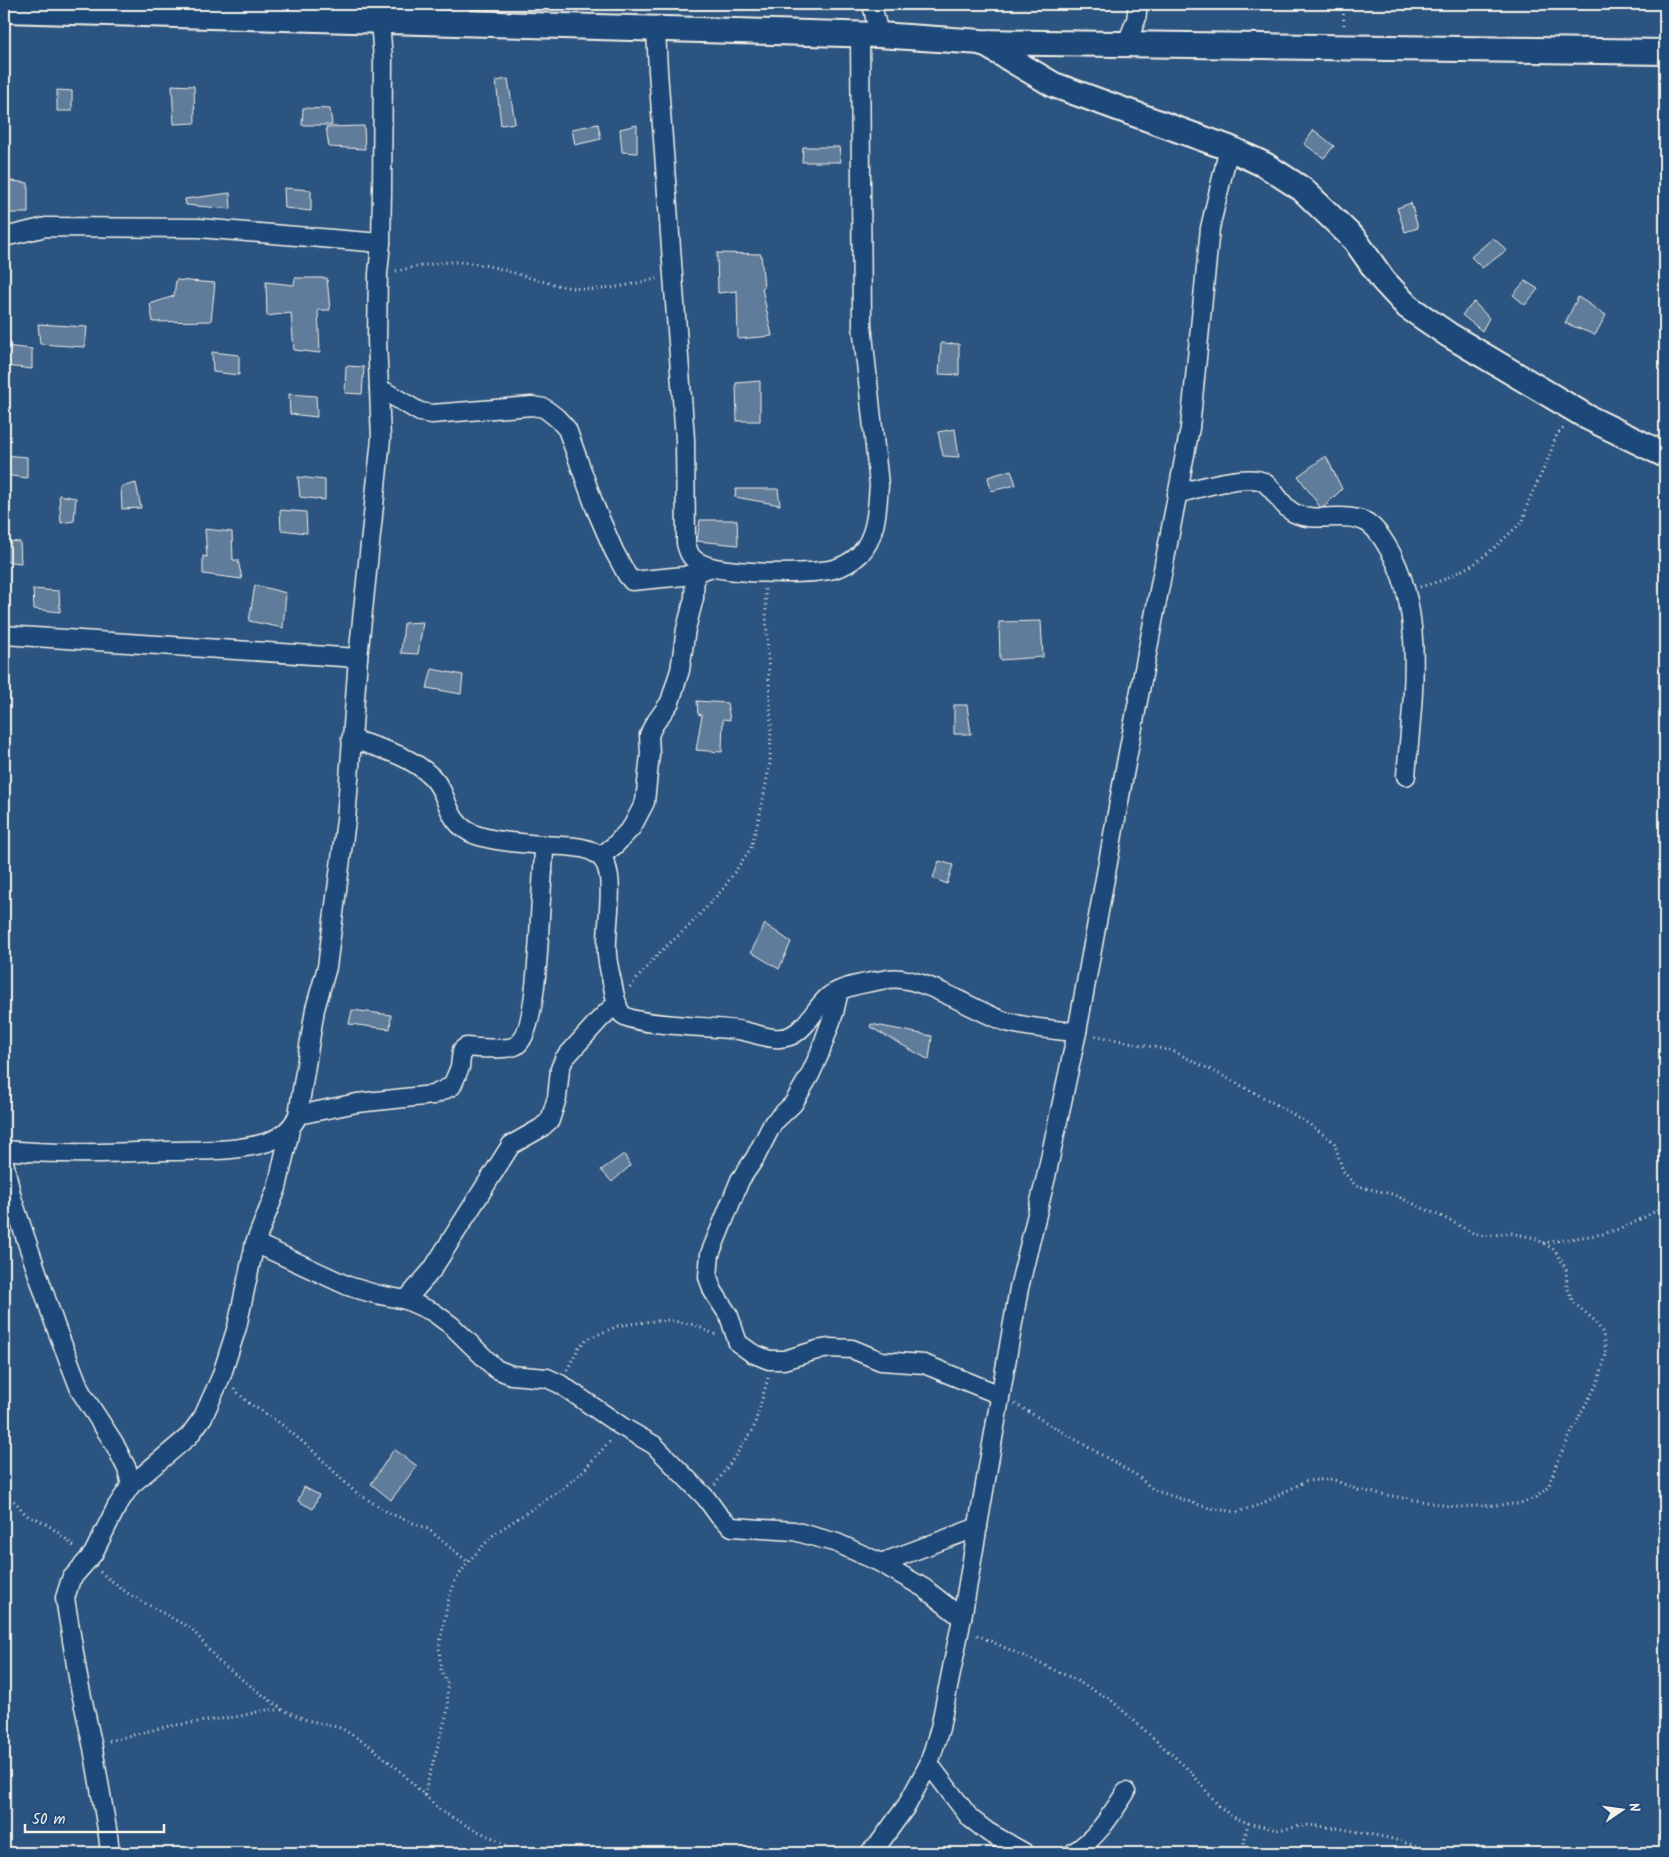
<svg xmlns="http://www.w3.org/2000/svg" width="1669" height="1857" viewBox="0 0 1669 1857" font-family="Kalam,sans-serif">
<rect width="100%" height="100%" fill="#2c5481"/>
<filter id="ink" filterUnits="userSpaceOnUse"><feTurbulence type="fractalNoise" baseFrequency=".02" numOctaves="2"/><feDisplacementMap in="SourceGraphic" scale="10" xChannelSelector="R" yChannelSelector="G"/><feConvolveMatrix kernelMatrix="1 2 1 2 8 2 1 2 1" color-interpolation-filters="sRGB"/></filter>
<g filter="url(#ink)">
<g fill="#5e7b9a" stroke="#f4f1e8">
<polygon points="508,79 515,123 501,125 496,81"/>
<polygon points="172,85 194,86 195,123 174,124"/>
<polygon points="57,90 72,91 72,111 57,111"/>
<polygon points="303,108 330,109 332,125 302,125"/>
<polygon points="598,124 601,139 575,145 572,129"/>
<polygon points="637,125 637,153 622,152 620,129"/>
<polygon points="364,126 365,149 329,147 326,127"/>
<polygon points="1314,130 1334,146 1324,158 1304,144"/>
<polygon points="803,147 839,147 841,162 802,162"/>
<polygon points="4,180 28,183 28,213 4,213"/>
<polygon points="284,188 311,190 311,211 285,208"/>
<polygon points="230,193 231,209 186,205 185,199"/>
<polygon points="1411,203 1418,228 1405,232 1397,208"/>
<polygon points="1493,238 1507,250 1482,268 1471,257"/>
<polygon points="717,253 761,254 764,288 762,288 772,336 738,339 737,291 718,293"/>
<polygon points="295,278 327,278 330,310 318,310 320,353 294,350 291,313 267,316 266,282 294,285"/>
<polygon points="176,280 215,283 211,321 153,322 150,304 174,296"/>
<polygon points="1525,281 1538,289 1525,305 1513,295"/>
<polygon points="1578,297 1606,315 1595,335 1565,323"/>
<polygon points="1474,302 1489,318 1482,331 1462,315"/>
<polygon points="38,324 87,327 85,347 40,344"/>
<polygon points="941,343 959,344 959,375 939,374"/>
<polygon points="5,346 32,349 32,369 6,366"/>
<polygon points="212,352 239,355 239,375 213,372"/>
<polygon points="346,366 364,367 362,394 345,393"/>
<polygon points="760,381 760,421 737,421 736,383"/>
<polygon points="289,394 316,396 317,417 290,414"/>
<polygon points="955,429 959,457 943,456 938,432"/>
<polygon points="4,455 27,457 27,478 4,475"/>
<polygon points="1326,456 1342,489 1324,507 1320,507 1298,476"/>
<polygon points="1011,470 1016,485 991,491 988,477"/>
<polygon points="298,477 325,480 325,500 300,497"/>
<polygon points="136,483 141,508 122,509 121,487"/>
<polygon points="736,489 778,489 780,505 735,497"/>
<polygon points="59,495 76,498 74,521 61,523"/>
<polygon points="280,510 306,512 307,533 281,530"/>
<polygon points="700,520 737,520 738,545 697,541"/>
<polygon points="205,529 232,532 233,560 238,560 242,579 203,574 203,556 207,557"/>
<polygon points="4,541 20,542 21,563 4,561"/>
<polygon points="255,585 286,593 283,628 249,621"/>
<polygon points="33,589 59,591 60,612 34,609"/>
<polygon points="1041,621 1043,657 1000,660 999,622"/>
<polygon points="423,622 418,654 401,653 404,623"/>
<polygon points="432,669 463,675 461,694 427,688"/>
<polygon points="697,701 727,703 730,720 723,719 722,752 696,750 702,715 698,714"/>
<polygon points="954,705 967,705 971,734 954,734"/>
<polygon points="939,861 953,865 947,884 933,878"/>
<polygon points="765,924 791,942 779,969 751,952"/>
<polygon points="352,1010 391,1015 390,1029 349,1024"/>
<polygon points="871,1024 932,1036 929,1060 870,1027"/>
<polygon points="624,1154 630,1166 612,1182 601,1170"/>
<polygon points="394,1449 417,1466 391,1500 371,1484"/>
<polygon points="304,1487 319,1495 313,1509 298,1501"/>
</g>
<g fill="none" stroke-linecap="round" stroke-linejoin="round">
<defs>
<g id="street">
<polyline points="872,4 879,35"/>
<polyline points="459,23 461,4"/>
<path d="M656,29L658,71L685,439L686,543C688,551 690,558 698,562C719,575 809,575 834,569C844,566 853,561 860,554C877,536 877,508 879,485L862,325L860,34"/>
<polyline points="1126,45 1136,20 1138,4"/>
<polyline points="4,237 46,227 199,228 381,243"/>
<polyline points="379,388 420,412 432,414 532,406 544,408 557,418 567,429 595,507 614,551 627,575 632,581 684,576 710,568"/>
<path d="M1177,494C1194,489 1251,472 1265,483C1276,491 1281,506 1294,513C1317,524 1345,510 1368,523C1375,528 1383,539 1387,546C1427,610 1412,704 1406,776"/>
<polyline points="4,635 358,658"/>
<path d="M351,739C379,748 410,755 432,777C451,796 444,823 476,835C497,842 520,843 542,845C562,847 595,842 606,865C615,886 605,931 607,955C608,967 612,980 614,992C616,999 617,1009 622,1014C635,1027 720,1026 743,1031C758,1034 775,1042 790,1036C807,1029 815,1007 829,996C842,986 871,982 888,979C921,974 975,1012 1007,1022C1030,1028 1054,1030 1077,1032"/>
<polyline points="600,857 615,845 632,827 645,802 650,754 649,735 653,726 670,702 680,670 686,629 694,598 695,573"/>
<polyline points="839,991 834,1013 819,1055 810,1075 793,1104 773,1123 755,1158 740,1180 710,1254 708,1277 713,1291 729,1316 738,1343 752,1353 769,1360 784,1360 817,1350 830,1348 852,1349 881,1361 924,1364 1000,1395"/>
<path d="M298,1115L357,1103L433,1095L452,1086L460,1067L462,1050L466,1047C475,1048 508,1050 515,1046C538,1036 539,924 541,899C542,881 544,863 544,845"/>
<path d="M4,1150C59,1155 113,1153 169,1151C201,1150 237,1152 268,1142C282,1137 292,1129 298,1115L315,1009L327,967L346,820L358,658L381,439L377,339L378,274L381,243L382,191L383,60L380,20"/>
<polyline points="4,1162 12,1198 55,1325 81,1392 114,1443 127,1469 131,1485 117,1506 93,1554 71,1579 65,1598 79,1683 93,1748 108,1835 110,1853"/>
<polyline points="255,1243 348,1286 375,1294 406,1300 433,1312 452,1326 496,1369 511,1375 547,1378 560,1384 621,1426 654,1445 706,1498 719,1516 732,1527 794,1531 837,1543 881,1563 924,1588 962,1618"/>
<polyline points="406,1300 432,1270 511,1145 541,1128 550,1120 557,1098 560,1069 564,1059 600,1019 617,1003"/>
<polyline points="131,1485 189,1436 203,1417 221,1377 237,1327 255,1243 277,1188 290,1130"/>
<polyline points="881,1563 978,1527"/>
<polyline points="929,1764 970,1818 988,1832 1025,1853"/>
<polyline points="869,1853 878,1845 907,1805 929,1764 940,1728 962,1618 1019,1288 1046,1177 1077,1032 1125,769 1190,428 1210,228 1229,148"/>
<path d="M1073,1853C1097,1838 1111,1815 1126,1792"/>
</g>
<g id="secondary">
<polyline points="4,10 879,35 981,42 1665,52"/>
<polyline points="983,43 1054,85 1229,148 1265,165 1302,189 1355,240 1383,280 1408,307 1449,335 1587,417 1665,455"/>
</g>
</defs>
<use href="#street" stroke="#f4f1e8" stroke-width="21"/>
<use href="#secondary" stroke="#f4f1e8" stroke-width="28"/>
<g stroke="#f4f1e8" stroke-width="3" stroke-dasharray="1 4" stroke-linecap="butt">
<polyline points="1343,4 1344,28"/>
<path d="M396,271C412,268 436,262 452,262C498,261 540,287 585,289C609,291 634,283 657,279"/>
<polyline points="1420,587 1443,580 1474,564 1494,548 1523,521 1528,502 1547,462 1557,434 1565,427"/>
<polyline points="630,987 658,954 689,926 723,889 751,848 760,814 770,763 771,725 765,589"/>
<polyline points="1543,1243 1603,1234 1628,1226 1665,1206"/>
<polyline points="567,1370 579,1347 587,1339 618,1326 644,1322 668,1320 695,1325 718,1336"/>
<polyline points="234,1389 247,1402 280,1423 311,1449 354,1491 389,1513 428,1529 468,1562"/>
<polyline points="1015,1404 1136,1475 1154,1490 1209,1508 1237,1512 1259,1505 1306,1481 1332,1479 1358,1490 1455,1507 1518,1504 1535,1498 1548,1488 1557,1462 1582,1411 1597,1384 1606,1355 1603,1333 1594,1320 1573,1302 1567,1287 1566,1269 1555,1250 1535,1238 1511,1233 1485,1236 1473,1233 1449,1220 1392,1194 1356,1186 1343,1171 1334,1142 1309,1124 1279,1106 1229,1079 1173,1051 1092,1035"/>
<polyline points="715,1485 753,1430 768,1378"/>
<path d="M4,1499C17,1497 19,1510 28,1516C31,1518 36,1518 39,1520C53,1528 65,1537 76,1549"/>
<polyline points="100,1572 130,1595 192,1629 220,1663 283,1710 307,1720 341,1728 370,1746 398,1769 441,1811 473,1829 500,1841 513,1853"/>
<polyline points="977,1635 1072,1678 1111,1700 1189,1770 1218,1805 1231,1816 1248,1823 1277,1830 1309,1825 1337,1828 1389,1838 1439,1853"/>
<polyline points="109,1741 169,1726 241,1716 265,1710 282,1710"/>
<polyline points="424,1795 448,1709 447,1682 441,1671 439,1648 448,1601 455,1581 468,1562 494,1534 561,1490 583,1471 612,1439"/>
<polyline points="1242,1853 1248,1823"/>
</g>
<use href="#street" stroke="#1f4a7a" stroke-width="18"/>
<use href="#secondary" stroke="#1f4a7a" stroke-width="24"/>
</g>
</g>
<rect width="1669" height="1857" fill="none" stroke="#1f4a7a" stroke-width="20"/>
<rect x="10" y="10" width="1649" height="1837" fill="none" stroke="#f4f1e8" stroke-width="2" filter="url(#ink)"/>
<g transform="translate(1622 1810) rotate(77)" stroke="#1f4a7a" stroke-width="4" paint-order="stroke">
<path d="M0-4L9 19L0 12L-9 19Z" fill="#f4f1e8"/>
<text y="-8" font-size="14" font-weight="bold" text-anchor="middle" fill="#f4f1e8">N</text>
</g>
<path d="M25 1824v8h139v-8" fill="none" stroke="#f4f1e8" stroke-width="2.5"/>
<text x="32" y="1824" font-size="15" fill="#f4f1e8" stroke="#1f4a7a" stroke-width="4" paint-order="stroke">50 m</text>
</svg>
